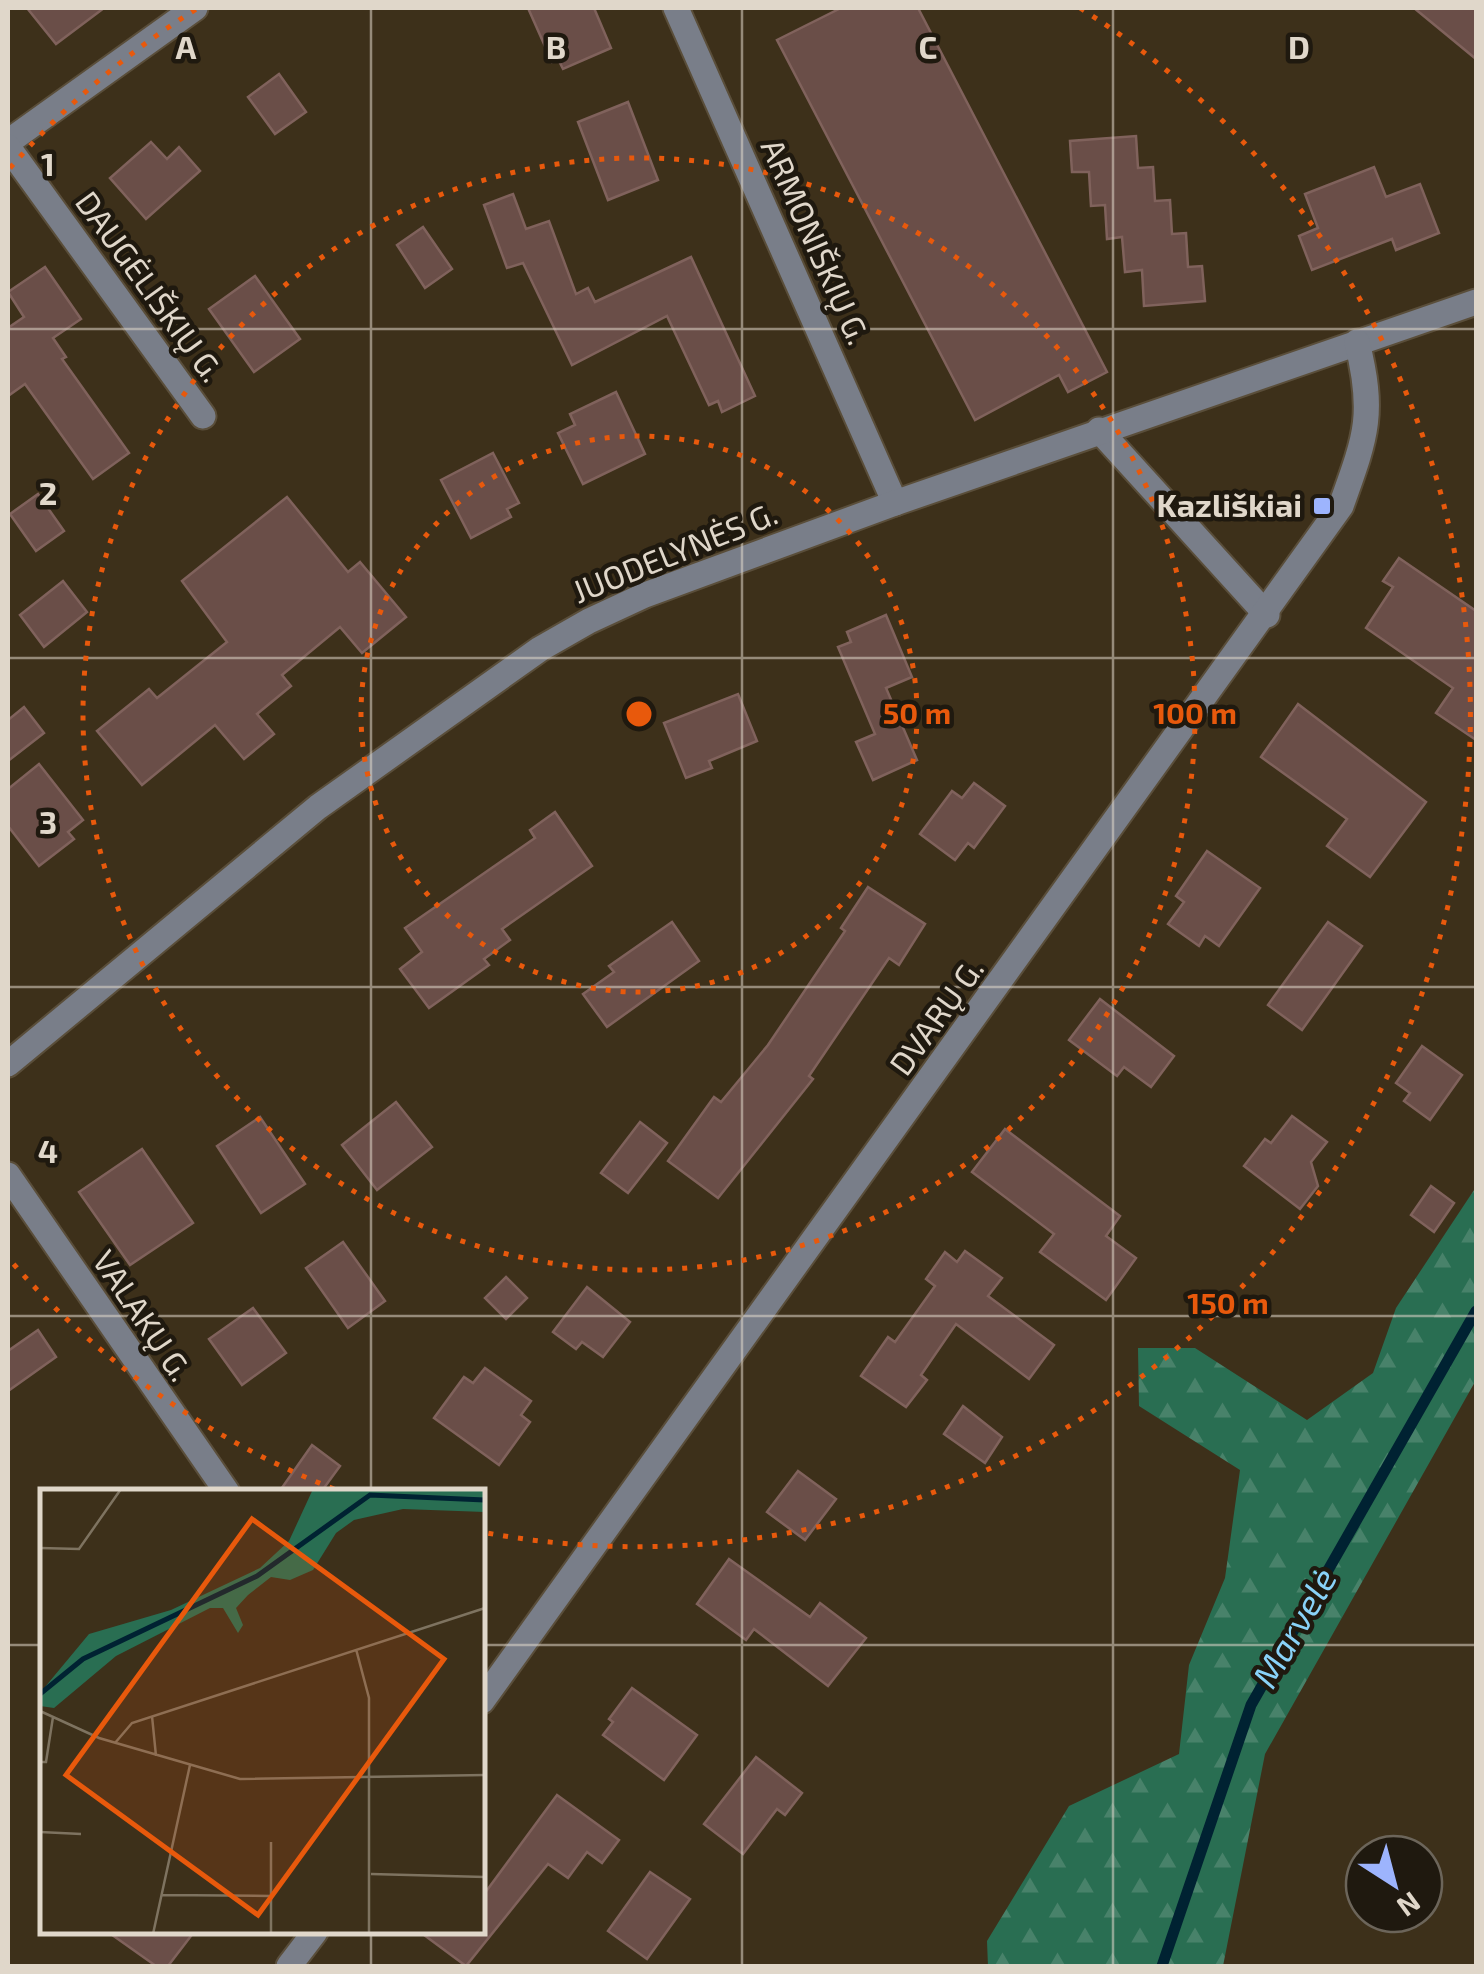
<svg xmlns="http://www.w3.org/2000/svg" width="1484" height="1974" viewBox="0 0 1484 1974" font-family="'Exo 2',sans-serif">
<defs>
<pattern id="forest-firs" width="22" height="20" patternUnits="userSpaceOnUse" patternTransform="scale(2.5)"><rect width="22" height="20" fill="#296e52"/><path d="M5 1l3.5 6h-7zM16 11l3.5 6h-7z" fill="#48826a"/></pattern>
</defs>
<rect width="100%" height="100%" fill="#3d301a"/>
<polygon fill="url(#forest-firs)" points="1476,1187 1476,1380 1265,1754 1223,1966 988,1966 987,1941 1069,1806 1179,1754 1189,1665 1225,1578 1240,1470 1139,1406 1138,1348 1195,1348 1307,1420 1373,1373 1396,1308"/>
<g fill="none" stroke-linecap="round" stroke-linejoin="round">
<polyline stroke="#002232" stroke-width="11" points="1162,1966 1251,1705 1476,1311"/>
</g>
<g fill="#6a4e48" stroke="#80625c" stroke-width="2.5">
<polygon points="27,8 104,8 56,44"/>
<polygon points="528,8 594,8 611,48 563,69 558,59 552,62"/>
<polygon points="841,8 918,8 1107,372 1068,392 1059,375 975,420 777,40"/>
<polygon points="1414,8 1476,8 1476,59"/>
<polygon points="279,74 306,112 275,134 248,97"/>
<polygon points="628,102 658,180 608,200 578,122"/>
<polygon points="1136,136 1138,168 1153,167 1155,201 1170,200 1172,234 1186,233 1188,267 1202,266 1205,301 1144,306 1142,270 1125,272 1122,237 1107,239 1105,205 1091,206 1089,172 1072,172 1070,141"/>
<polygon points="151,142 167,159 179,147 200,171 146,219 110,178"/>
<polygon points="1374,167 1386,197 1420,184 1439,233 1396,250 1392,239 1312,270 1299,236 1318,228 1305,194"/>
<polygon points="513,194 526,229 549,221 576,294 588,288 595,302 691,257 755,396 722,412 718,401 709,405 667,316 572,365 523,263 507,268 484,205"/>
<polygon points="423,227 452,269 425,288 397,245"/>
<polygon points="45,267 81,319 53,338 66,357 62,359 129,453 93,479 25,384 8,396 8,328 24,317 8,292"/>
<polygon points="255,276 300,339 254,372 209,309"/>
<polygon points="616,392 645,454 583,484 558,433 575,425 570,414"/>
<polygon points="493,453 519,503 507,509 511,517 471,538 441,480"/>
<polygon points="38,494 64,531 36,551 10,514"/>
<polygon points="287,497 348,572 360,562 406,617 362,653 340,627 282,675 291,686 257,714 274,734 244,759 215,725 142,785 97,731 149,689 157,698 227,642 182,581"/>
<polygon points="1399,558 1476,611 1476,740 1436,713 1453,688 1366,628 1393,587 1383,581"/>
<polygon points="63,581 87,612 44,647 20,615"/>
<polygon points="886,615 912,677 886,688 917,760 873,780 856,742 875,734 838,647 851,642 847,632"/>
<polygon points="738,694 757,741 709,761 712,768 686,778 664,723"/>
<polygon points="1298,704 1426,802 1370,877 1327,846 1347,819 1261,757"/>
<polygon points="24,707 44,733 8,761 8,720"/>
<polygon points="39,764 83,820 68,832 74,839 39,866 8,826 8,789"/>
<polygon points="974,783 1005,806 974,848 968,843 955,860 920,834 952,791 962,798"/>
<polygon points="555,812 592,866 502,929 510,940 484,959 489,965 429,1008 400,969 422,952 405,928 535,838 530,830"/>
<polygon points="1207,851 1260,888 1219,946 1205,936 1199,946 1168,924 1184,902 1176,896"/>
<polygon points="868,887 925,924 899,965 889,958 809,1076 813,1079 718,1198 668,1161 714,1097 721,1102 768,1045 845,931 841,928"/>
<polygon points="672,922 699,961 607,1027 583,994 614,972 609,966"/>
<polygon points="1328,922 1362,946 1302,1030 1268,1005"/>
<polygon points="1100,999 1174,1056 1151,1087 1124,1067 1117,1076 1069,1040"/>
<polygon points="1422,1046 1462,1075 1430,1120 1404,1101 1410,1093 1396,1083"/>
<polygon points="396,1102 432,1147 377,1190 342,1145"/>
<polygon points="1292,1116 1327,1142 1311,1162 1318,1186 1300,1209 1244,1166 1265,1139 1271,1143"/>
<polygon points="260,1117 305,1184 261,1213 217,1146"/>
<polygon points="640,1122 667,1143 628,1193 601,1173"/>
<polygon points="1005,1129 1120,1216 1106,1236 1136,1258 1106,1300 1040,1252 1054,1234 972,1172"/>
<polygon points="142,1149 193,1223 130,1265 79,1192"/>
<polygon points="1431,1186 1454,1203 1434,1232 1411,1215"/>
<polygon points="343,1242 385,1301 348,1328 306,1268"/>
<polygon points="965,1251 1002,1278 988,1296 1054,1345 1029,1379 956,1324 921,1375 927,1380 906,1407 861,1376 888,1337 895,1342 935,1286 926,1279 945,1252 957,1262"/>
<polygon points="506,1277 527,1298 506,1319 485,1298"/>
<polygon points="587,1287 630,1322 603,1357 582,1342 576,1349 553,1332"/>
<polygon points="253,1308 286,1353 242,1385 209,1339"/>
<polygon points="38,1330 56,1357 8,1391 8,1351"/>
<polygon points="485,1368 531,1401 521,1415 530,1422 499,1465 434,1418 464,1377 473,1383"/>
<polygon points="963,1406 1002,1437 985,1463 944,1434"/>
<polygon points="312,1445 340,1466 321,1492 279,1492"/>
<polygon points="798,1471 836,1499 805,1540 767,1512"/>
<polygon points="729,1559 810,1617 820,1603 866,1638 828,1686 754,1629 746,1640 697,1604"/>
<polygon points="632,1688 697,1735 664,1780 603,1735 613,1722 609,1719"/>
<polygon points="756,1757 802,1793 785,1815 777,1809 743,1854 704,1824"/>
<polygon points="557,1795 619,1840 602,1863 587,1852 568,1878 548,1864 466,1966 420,1932 482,1932 482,1897"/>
<polygon points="650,1872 690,1899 647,1959 608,1931"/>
<polygon points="108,1932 194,1932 168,1966 156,1966"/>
</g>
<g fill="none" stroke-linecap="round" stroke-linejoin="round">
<defs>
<g id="minor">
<polyline points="676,8 895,503"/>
<polyline points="8,142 195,8"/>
<polyline points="8,147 203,416"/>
<polyline points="1099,430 1267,615"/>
<polyline points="8,1064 318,807 540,649 589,621 645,595 895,503 1476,302"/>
<polyline points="8,1175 227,1492"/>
<path d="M482,1701L1341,506C1366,436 1375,415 1357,342"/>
<polyline points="289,1966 315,1932"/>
</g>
</defs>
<use href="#minor" stroke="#5a4e3a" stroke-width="29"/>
<use href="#minor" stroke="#797e89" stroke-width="25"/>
</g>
<path fill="none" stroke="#e0d7ca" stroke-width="2.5" stroke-opacity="0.55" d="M371,8V1492M742,8V1966M1113,8V1966M8,329H1476M8,658H1476M8,987H1476M8,1316H1476M8,1645H42M482,1645H1476M371,1932V1966"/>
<g fill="none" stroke="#e8590c" stroke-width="5" stroke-dasharray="5 10">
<circle cx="639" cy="714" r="278"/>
<circle cx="639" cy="714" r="556"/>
<path d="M334 1489A833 833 0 0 1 10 1260M10 168A833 833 0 0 1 198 8M1080 8A833 833 0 0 1 487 1533"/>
</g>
<rect fill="#9db4fd" stroke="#1f190f" stroke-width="4" x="1312" y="496" width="20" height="20" rx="5"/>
<g text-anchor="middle" stroke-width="9" stroke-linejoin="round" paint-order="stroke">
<g font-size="32" fill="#e0d7ca" stroke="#1f190f">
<text transform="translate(815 242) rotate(66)" y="11">ARMONIŠKIŲ G.</text>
<text transform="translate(149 287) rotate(54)" y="11">DAUGĖLIŠKIŲ G.</text>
<text transform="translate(675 553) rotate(-22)" y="11">JUODELYNĖS G.</text>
<text transform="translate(937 1017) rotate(-54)" y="11">DVARŲ G.</text>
<text transform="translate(142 1316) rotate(56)" y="11">VALAKŲ G.</text>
</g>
<g font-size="32" font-weight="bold" fill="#e0d7ca" stroke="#1f190f" text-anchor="end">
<text x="1302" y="517">Kazliškiai</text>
</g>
<g font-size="35" font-style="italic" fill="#89d2f8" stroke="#1f190f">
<text transform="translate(1295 1628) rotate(-60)" y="12">Marvelė</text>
</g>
</g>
<g transform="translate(40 1489)">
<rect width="445" height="445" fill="#3d301a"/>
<path d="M273,0H445V23L363,20L314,31L296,44L273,81L250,91L231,88L208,106L196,119L203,136L198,144L183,119H170L76,167L14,219L0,217V204L49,145L131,121L220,79L249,52Z" fill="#296e52"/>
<path fill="none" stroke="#002232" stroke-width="5" d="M0,205L43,170L217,87L330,6L445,11"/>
<path fill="none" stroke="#7e7360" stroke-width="2.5" d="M0,59L39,60L81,0M316,160L329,209V445M0,222L59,249L200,290L445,286M112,227L116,267M75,254L92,234L445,119M0,273H6L13,228M0,343L41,345M331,385L445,388M122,406L231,407M113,445L150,276M231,445V353"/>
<path fill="#e8590c" fill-opacity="0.15" stroke="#e8590c" stroke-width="5" d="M212,30L404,170L218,426L26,286Z"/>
<rect width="445" height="445" fill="none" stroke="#e0d7ca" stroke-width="5"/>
</g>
<g font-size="32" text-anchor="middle" font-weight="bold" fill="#e0d7ca" stroke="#1f190f" stroke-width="9" stroke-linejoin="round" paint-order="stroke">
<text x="186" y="59">A</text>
<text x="556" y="59">B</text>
<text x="928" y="59">C</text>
<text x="1299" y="59">D</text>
<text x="48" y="176">1</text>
<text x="48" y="505">2</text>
<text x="48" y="834">3</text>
<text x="48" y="1163">4</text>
</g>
<circle cx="639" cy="714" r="15" fill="#e8590c" stroke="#1f190f" stroke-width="5"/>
<g font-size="30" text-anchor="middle" font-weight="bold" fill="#e8590c" stroke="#1f190f" stroke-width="9" stroke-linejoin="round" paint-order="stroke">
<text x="917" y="724">50 m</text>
<text x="1195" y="724">100 m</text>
<text x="1228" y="1314">150 m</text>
</g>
<rect width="1484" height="1974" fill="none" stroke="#e0d7ca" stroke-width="20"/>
<g transform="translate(1394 1884) rotate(144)"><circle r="48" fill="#1f190f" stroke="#6c655a" stroke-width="2.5"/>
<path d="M0-8L18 38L0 25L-18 38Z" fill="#9db4fd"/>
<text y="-15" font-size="28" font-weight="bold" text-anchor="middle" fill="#e0d7ca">N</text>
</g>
</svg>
